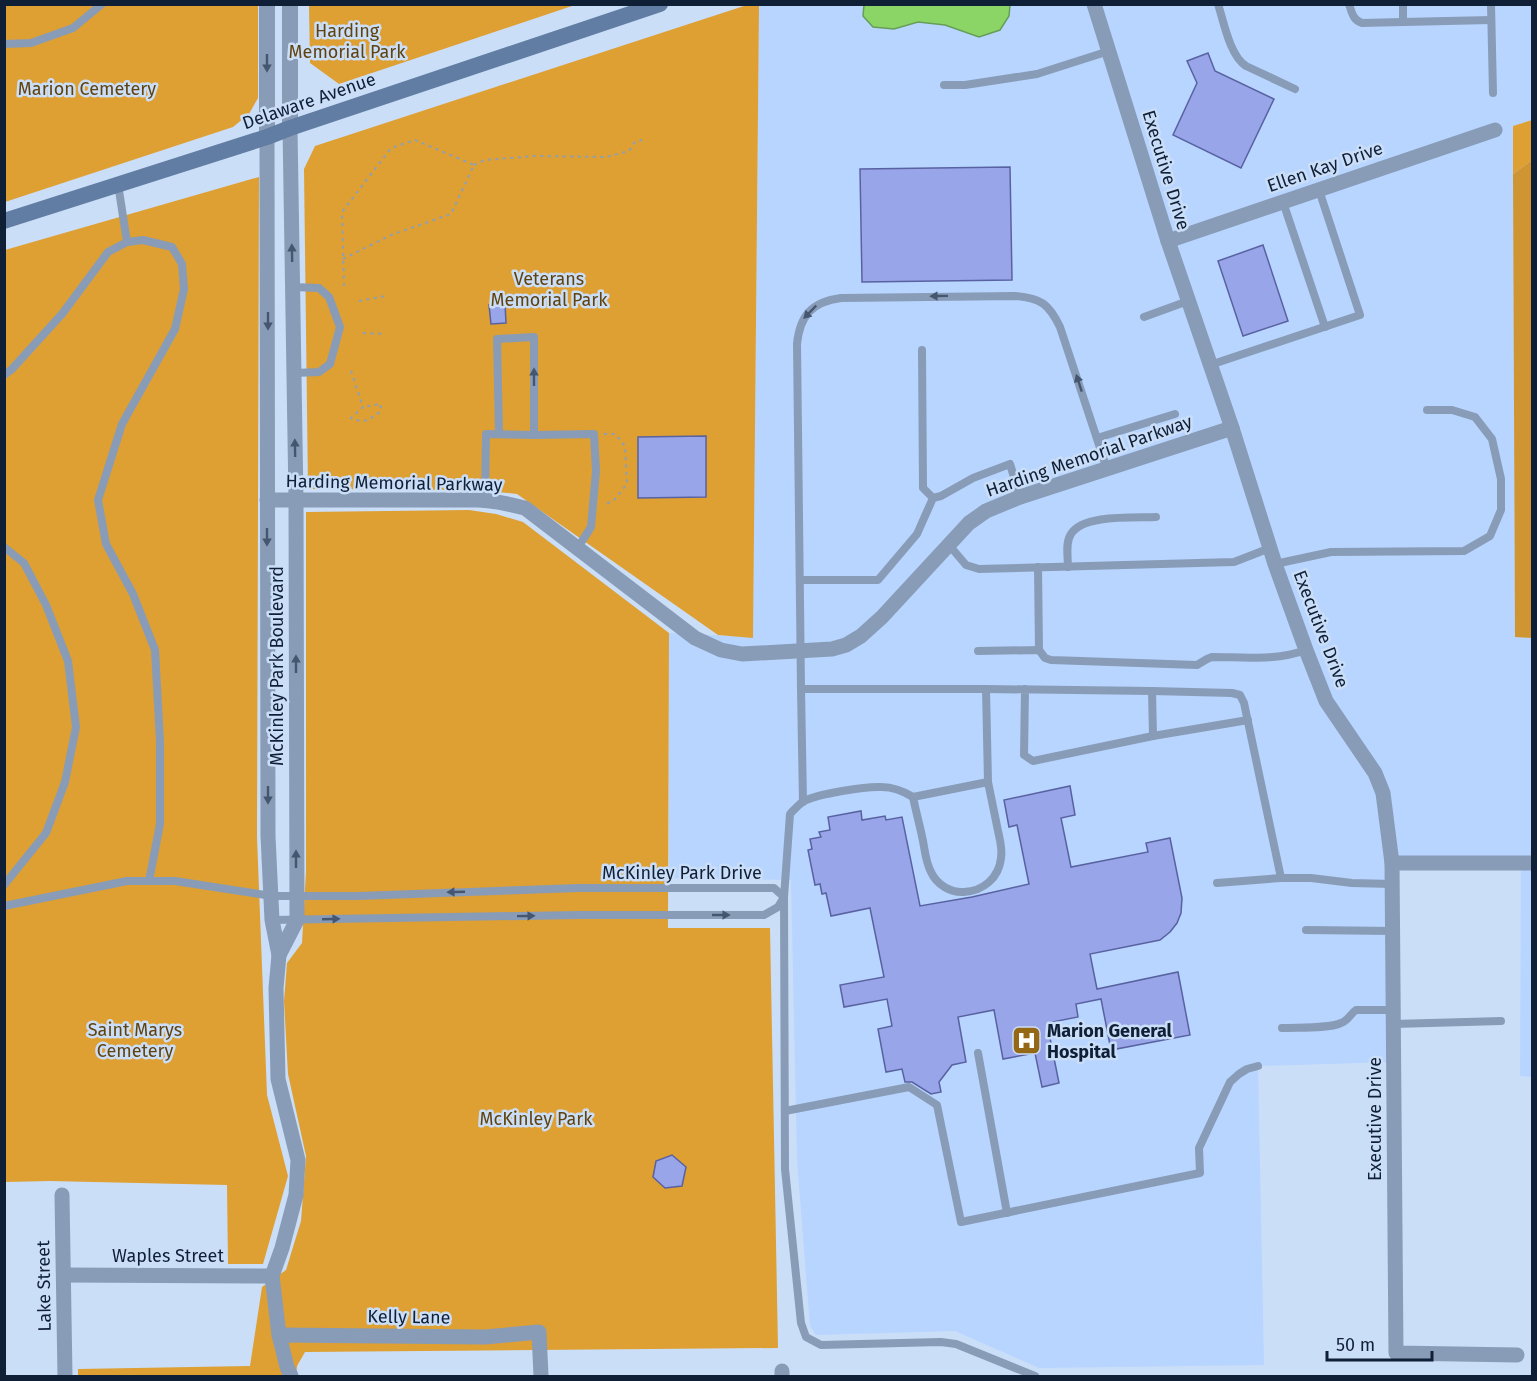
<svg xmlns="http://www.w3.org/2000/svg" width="1537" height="1381" viewBox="0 0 1537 1381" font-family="'Fira Sans',sans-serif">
<rect width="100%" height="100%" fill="#cbdef7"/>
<polygon fill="#b7d5ff" points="759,5 1532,5 1532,120 1513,126 1513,174 1515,637 1532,638 1532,1077 1520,1076 1521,864 1390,867 1393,1062 1258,1066 1264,1365 1039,1368 955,1331 816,1335 810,1326 797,1160 791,880 669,878 669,633 753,637"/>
<g fill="#de9f33">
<polygon points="4,5 258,5 258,98 249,114 233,127 5,202"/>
<polygon points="309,5 309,4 575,5 339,84 310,63"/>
<polygon points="747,5 759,5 753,638 718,635 517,494 476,490 308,489 304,169 315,146"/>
<polygon points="1532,120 1532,163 1531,161 1513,174 1513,126"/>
<polygon points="259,177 257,837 267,1095 288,1176 263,1264 228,1264 227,1185 50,1181 5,1182 5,250"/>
<polygon points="469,510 496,514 523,522 669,633 668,928 770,928 778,1348 305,1352 297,1366 296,1376 78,1376 78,1369 250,1366 262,1287 286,1270 301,1221 306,1156 288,1074 284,1001 287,963 302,943 306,871 306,512"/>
</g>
<polygon fill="#cf9533" points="1531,161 1532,163 1532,638 1515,637 1513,174"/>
<polygon fill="#8bd567" stroke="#669e58" stroke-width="1.5" points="864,5 1010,5 1009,16 1000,30 979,37 945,25 918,22 894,29 873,27 863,16"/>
<g fill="#99a5e9" stroke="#5962a1" stroke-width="1.5">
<polygon points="1208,53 1215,71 1274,99 1241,168 1173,135 1197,83 1187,61"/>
<polygon points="1010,167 1012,280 862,282 860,169"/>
<polygon points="1263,245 1288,321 1243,336 1218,261"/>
<polygon points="505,304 506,323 491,324 489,305"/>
<polygon points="706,436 706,497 638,498 638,437"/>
<polygon points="1070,786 1075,815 1061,818 1071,867 1148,852 1146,843 1170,838 1182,898 1181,913 1177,923 1170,932 1160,940 1090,954 1097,989 1178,972 1190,1035 1111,1050 1101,999 1076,1004 1078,1017 1047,1023 1059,1083 1042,1087 1035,1053 1003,1059 994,1010 958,1017 966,1062 952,1065 939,1082 941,1092 931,1094 912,1082 905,1082 902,1069 886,1072 878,1029 892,1026 887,999 844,1007 840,985 884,977 870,908 831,916 826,893 822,894 820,884 815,885 808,850 812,849 810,839 821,837 819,832 830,830 828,817 861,811 862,820 885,816 886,820 902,817 920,906 972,897 1029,884 1017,825 1009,827 1004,800"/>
<polygon points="672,1155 686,1167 682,1186 665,1188 653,1177 656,1161"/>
</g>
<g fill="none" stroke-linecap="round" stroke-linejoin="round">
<g stroke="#8da0b8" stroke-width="2" stroke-dasharray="3 4.5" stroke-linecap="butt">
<polyline points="474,165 485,160 536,156 606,157 629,151 635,142 642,140"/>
<polyline points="343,259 391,235 451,214 474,165 415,140 391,148 342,212 344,286"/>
<polyline points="359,301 386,296"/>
<polyline points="363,333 384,334"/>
<path d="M351,371L363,407L351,418C364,424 369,420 380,412L381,404L363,407"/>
<polyline points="604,434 615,434 625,446 627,484 615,499 605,505"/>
</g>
<g stroke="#899cb7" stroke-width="8">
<path d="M1218,4C1224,23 1230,56 1246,66L1295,89"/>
<path d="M1349,4C1352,13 1353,20 1362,23L1403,22"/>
<polyline points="1403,4 1403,22 1491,20"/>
<polyline points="1491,4 1493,93"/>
<polyline points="4,44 31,43 73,28 102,4"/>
<polyline points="944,85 965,85 1037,74 1109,51"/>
<polyline points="1283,202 1325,327"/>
<polyline points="127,242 143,240 172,247 182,264 184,289 175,329 122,424 98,500 106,544 133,594 155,650 160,741 160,824 149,881"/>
<polyline points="293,287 319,288 329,297 340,327 330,364 319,372 294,373"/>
<polyline points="1144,317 1188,301"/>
<polyline points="922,350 923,488 933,498"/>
<polyline points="1210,365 1360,315 1319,190"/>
<polyline points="4,375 12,369 62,314 108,252 127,242 118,184"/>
<polyline points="499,434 497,339 534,337 534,435"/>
<polyline points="1097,438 1175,414"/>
<polyline points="485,500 486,434 534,435 594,434 596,471 591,527 577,549"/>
<polyline points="949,545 966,565 979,569 1234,562 1270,548"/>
<polyline points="4,547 24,563 46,605 68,661 76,727 65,782 46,833 4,885"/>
<polyline points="1275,564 1331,552 1464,551 1490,536 1501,510 1501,479 1492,439 1475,417 1452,410 1427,410"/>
<polyline points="1038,567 1039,650"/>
<path d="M1068,567C1068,557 1065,543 1071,534C1083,514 1134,518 1156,517"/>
<polyline points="800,580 878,580 917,534 933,498 941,496 973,478 1010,464 1020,497"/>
<path d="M978,651L1039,650L1045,658L1051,660L1197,665L1207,659L1212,657C1243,657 1276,661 1306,650"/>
<path d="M801,689L797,344C800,315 812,302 841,298L1015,296C1041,298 1049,304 1060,327L1107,469"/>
<polyline points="986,689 1152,691 1153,736 1033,761 1024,755 1025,689"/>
<polyline points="1152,691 1232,693 1240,695 1244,703 1281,878"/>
<polyline points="1153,736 1248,720"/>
<path d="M988,782C991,796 994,811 997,826C999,837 1003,848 1001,858C999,878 983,891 964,892C951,893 937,885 931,872C926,863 925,852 923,841C920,826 916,812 913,797Z"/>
<path d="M913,797C903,791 894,787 882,787C866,786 818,794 804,801C799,804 794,810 790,814L784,897L785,1169L801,1323L806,1337L821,1345L941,1342L956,1344L1035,1376"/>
<polyline points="803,802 801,689 986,689 988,782"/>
<polyline points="1217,883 1281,878 1311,878 1352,883 1392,884"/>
<polyline points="4,906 127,881 175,881 272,896 358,896 579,888 774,888 784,897 778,907 764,915 579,915 272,920"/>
<polyline points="1306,930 1393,931"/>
<polyline points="1394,1024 1501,1021"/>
<path d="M1282,1028C1297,1027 1328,1029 1341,1023C1348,1021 1350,1014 1356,1010H1394"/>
<polyline points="978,1053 1007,1213"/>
<polyline points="785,1111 909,1087 937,1105 961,1222 1200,1173 1199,1148 1230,1082 1239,1074 1247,1069 1258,1066"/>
</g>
<g stroke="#899cb7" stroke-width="15">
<polyline points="1094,4 1168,241 1232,428 1275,564 1306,650 1326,701 1375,773 1383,793 1392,863 1396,1353 1517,1355"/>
<polyline points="267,137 268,836 272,920 279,955 276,988 278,1079 298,1160 296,1195 282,1248 272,1276 279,1335 287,1367 291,1376"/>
<polyline points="1168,241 1495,130"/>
<path d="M267,500H477C494,500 508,504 525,508L695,638L721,650L742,654L832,649L846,645L861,636L882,617L969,523L986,511L1020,497L1232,428"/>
<polyline points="1392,863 1532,863"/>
<polyline points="279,955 297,920 296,500 290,128"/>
<polyline points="62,1195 65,1376"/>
<polyline points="64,1275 272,1276"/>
<polyline points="279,1335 485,1337 539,1332 541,1376"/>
<polyline points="782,1376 782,1371"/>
</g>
<g stroke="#899cb7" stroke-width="16">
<polyline points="290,4 290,128"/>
<polyline points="267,137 267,4"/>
</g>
<polyline stroke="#617da3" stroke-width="16" points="4,221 267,137 290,128 660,4"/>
</g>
<defs><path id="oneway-solid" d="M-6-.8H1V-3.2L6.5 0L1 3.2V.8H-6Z" transform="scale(1.5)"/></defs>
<g fill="#455770">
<use href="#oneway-solid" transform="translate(267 63) rotate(90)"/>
<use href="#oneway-solid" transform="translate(292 253) rotate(-91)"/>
<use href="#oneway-solid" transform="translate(939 296) rotate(179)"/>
<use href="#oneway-solid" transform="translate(810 312) rotate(134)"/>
<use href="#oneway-solid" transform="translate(268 321) rotate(90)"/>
<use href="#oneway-solid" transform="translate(534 377) rotate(-90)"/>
<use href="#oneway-solid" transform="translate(1079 383) rotate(-108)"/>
<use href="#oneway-solid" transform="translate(295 448) rotate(-91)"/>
<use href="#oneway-solid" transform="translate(267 537) rotate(90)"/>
<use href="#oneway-solid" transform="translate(296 664) rotate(-90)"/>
<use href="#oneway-solid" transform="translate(268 795) rotate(90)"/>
<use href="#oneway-solid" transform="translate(296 859) rotate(-90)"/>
<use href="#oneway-solid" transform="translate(456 892) rotate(178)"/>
<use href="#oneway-solid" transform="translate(721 915)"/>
<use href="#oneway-solid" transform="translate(526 916) rotate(-1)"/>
<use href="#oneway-solid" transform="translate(331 919) rotate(-2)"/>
</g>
<defs>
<symbol id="hospital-square" viewBox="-11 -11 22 22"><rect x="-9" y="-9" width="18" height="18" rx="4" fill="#956815" stroke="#cbdef7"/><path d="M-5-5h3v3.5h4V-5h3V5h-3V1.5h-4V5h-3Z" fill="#fff"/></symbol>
</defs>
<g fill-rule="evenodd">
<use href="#hospital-square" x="1010" y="1024" width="33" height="33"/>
</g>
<g text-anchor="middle" stroke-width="5" stroke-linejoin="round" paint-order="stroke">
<g font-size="18" fill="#60420e" stroke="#cbdef7">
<text x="347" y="37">Harding<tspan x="347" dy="21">Memorial Park</tspan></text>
<text x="87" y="95">Marion Cemetery</text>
<text x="549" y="285">Veterans<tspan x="549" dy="21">Memorial Park</tspan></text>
<text x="135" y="1036">Saint Marys<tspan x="135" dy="21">Cemetery</tspan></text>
<text x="536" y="1125">McKinley Park</text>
</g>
<g font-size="18" fill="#0e1f36" stroke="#cbdef7">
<text transform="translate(309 101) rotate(-19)" y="6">Delaware Avenue</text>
<text transform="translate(1325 167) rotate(-19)" y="6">Ellen Kay Drive</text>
<text transform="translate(1166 170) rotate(73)" y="6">Executive Drive</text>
<text transform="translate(1089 456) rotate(-19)" y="6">Harding Memorial Parkway</text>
<text transform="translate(394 483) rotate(1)" y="6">Harding Memorial Parkway</text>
<text transform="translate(1321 629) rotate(69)" y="6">Executive Drive</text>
<text transform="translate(277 666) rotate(-90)" y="6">McKinley Park Boulevard</text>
<text x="682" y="879">McKinley Park Drive</text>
<text transform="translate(1375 1119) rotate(-90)" y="6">Executive Drive</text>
<text x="168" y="1262">Waples Street</text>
<text transform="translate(44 1286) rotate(-91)" y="6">Lake Street</text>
<text transform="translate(409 1317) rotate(1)" y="6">Kelly Lane</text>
</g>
<g font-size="18" font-weight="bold" fill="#0e1f36" stroke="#cbdef7" text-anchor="start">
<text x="1047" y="1037">Marion General<tspan x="1047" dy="21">Hospital</tspan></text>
</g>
</g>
<rect width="1537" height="1381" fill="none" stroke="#0e1f36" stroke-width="12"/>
<path d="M1327 1351v9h105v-9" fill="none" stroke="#0e1f36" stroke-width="3"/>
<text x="1336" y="1351" font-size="18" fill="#0e1f36" stroke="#cbdef7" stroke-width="4.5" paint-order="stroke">50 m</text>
</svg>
